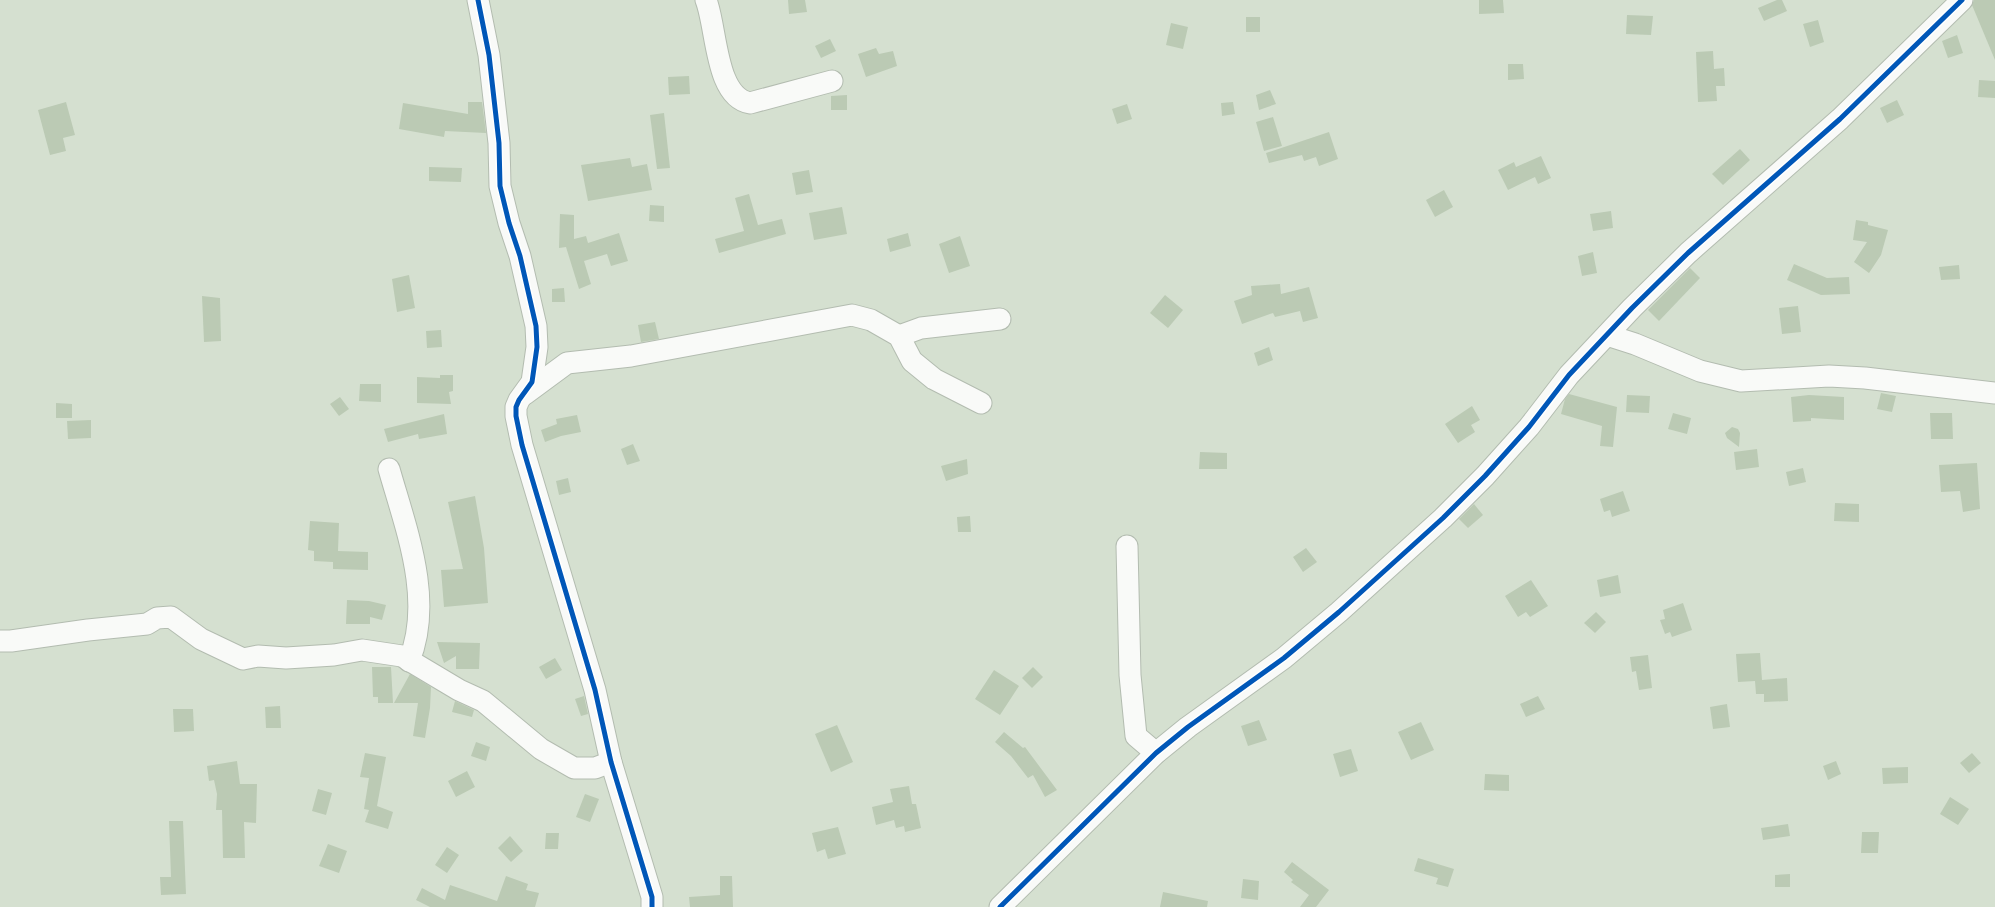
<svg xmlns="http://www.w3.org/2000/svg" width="1995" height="907" viewBox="0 0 1995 907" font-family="'Source Sans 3',sans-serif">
<rect width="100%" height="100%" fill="#d5e0d0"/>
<g fill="#bbcab4">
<polygon points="788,0 805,0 807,12 789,14"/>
<polygon points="1479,0 1503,0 1504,13 1479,14"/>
<polygon points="1777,0 1782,0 1787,11 1764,21 1758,8"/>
<polygon points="1974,0 1995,0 1995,60 1972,5"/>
<polygon points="1627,15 1653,16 1651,35 1626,34"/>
<rect x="1246" y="17" width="14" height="15"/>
<polygon points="1818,20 1824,42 1810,47 1803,24"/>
<polygon points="1171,23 1188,27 1183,49 1166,45"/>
<polygon points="1957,35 1963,53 1948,58 1942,41"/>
<polygon points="830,39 836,51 821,58 815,46"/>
<polygon points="876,48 879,54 893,51 897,66 866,77 858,54"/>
<polygon points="1713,51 1714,69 1724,68 1725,86 1716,86 1717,101 1698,102 1696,52"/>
<polygon points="1508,64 1523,64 1524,79 1508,80"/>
<polygon points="689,76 690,94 669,95 668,77"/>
<polygon points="1979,80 1995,81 1995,98 1978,97"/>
<polygon points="1270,90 1276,104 1259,110 1256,95"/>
<polygon points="847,95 847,110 831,110 831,96"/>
<polygon points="1897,100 1904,115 1887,123 1880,108"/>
<polygon points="66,102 75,135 63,138 66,151 50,155 38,110"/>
<polygon points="468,102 482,102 486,133 445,131 444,137 399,129 403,103 468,114"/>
<polygon points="1233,102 1235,114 1222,116 1221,103"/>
<polygon points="1127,104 1132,119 1117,124 1112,109"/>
<polygon points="664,113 670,168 657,169 650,115"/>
<polygon points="1273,117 1282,146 1264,151 1256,122"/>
<polygon points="1329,132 1338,159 1319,166 1316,157 1304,161 1302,155 1269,163 1266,153"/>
<polygon points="1740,149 1750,160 1723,185 1712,174"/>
<polygon points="1541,156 1551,178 1538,184 1535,177 1508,190 1498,170 1514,162 1516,167"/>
<polygon points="630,158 632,167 647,164 652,190 588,201 581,165"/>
<polygon points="429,167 462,168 461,182 429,181"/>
<polygon points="809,170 813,192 796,195 792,173"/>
<polygon points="1444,190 1453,207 1435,217 1426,200"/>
<polygon points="749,194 758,225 782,219 786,234 719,253 715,239 744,231 735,198"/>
<polygon points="650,205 664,206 664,222 649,221"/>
<polygon points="842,207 847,234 814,240 809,213"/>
<polygon points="1611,211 1613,228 1593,231 1590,214"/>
<polygon points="560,214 574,215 574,239 586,236 588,243 619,233 628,261 611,266 607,254 584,261 591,284 579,289 566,247 559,248"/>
<polygon points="1856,220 1868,222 1868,225 1888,230 1881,255 1869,273 1854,262 1867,242 1853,240"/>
<polygon points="908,233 911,246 890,252 887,239"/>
<polygon points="960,236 970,266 949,273 939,244"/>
<polygon points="1593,252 1597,273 1582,276 1578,256"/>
<polygon points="1794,264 1827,278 1849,277 1850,294 1821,295 1787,280"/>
<polygon points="1959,265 1960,279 1941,280 1939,267"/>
<polygon points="1690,268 1700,278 1659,321 1648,310"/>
<polygon points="409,275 415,308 397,312 392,279"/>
<polygon points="1280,284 1281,294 1309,287 1318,318 1303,322 1300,311 1275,317 1273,313 1242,324 1234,301 1252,295 1251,286"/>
<polygon points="564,288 565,302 552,302 552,289"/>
<polygon points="1165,295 1183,310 1168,328 1150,313"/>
<polygon points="202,296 220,298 221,341 204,342"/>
<polygon points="1798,306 1801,332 1782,334 1779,308"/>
<polygon points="655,322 659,339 641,342 638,325"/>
<polygon points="441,330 442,347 427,348 426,331"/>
<polygon points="1269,347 1273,360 1258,366 1254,353"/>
<polygon points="440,375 453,375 453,391 449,392 451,404 417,403 417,377 440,378"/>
<polygon points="360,384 381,384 381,402 359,401"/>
<polygon points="1881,393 1896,396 1892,412 1877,409"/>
<polygon points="1569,394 1617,407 1613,447 1600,446 1602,426 1561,414 1565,399"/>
<polygon points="1627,395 1650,396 1649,413 1626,412"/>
<polygon points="1809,395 1844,397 1844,420 1811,418 1811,421 1793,422 1791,397"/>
<polygon points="340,397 349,409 339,416 330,404"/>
<polygon points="56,403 72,404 72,418 56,418"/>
<polygon points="1472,406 1480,420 1471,425 1475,432 1458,443 1445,424"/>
<polygon points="1673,413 1691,418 1687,434 1668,429"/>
<polygon points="1930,413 1952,413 1953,439 1931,439"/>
<polygon points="444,414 447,434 419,439 418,434 388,442 384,429"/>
<polygon points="577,415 581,432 561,436 545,442 541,430 557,424 556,419"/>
<polygon points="91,420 91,438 68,439 67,421"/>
<polygon points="1732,427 1738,429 1740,433 1739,447 1727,438 1725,433"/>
<polygon points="633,444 640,461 627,465 621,449"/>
<polygon points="1757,449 1759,467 1736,470 1734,452"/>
<polygon points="1200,452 1227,453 1227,469 1199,469"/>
<polygon points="967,459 968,474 946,481 941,466"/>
<polygon points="1977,463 1980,509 1963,512 1960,491 1941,492 1939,465"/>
<polygon points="1803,468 1806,482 1789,486 1786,472"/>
<polygon points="568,478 571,492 559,495 556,481"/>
<polygon points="1623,491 1630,511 1612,517 1610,510 1604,512 1600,499"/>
<polygon points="475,496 484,548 488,603 444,607 441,570 463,569 448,502"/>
<polygon points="1835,503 1859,504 1859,522 1834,521"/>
<polygon points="1474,504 1483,515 1468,528 1459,519"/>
<polygon points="970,516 971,532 958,532 957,517"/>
<polygon points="310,521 339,523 338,551 368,552 368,570 333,569 333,562 314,561 314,551 308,550"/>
<polygon points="1306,548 1317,562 1303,572 1293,557"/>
<polygon points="1618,575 1621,593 1600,597 1597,580"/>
<polygon points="1531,580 1548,606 1530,617 1526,612 1518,617 1505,596"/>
<polygon points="347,600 369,601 386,605 382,620 370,617 370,624 346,624"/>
<polygon points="1683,603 1692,630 1672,637 1670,632 1665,634 1660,620 1665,619 1663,610"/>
<polygon points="1596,612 1606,622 1595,633 1584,623"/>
<polygon points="437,642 480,643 479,669 456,669 456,656 444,663"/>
<polygon points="1760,653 1762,680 1787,678 1788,701 1764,702 1764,694 1756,694 1755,681 1738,682 1736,654"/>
<polygon points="1648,655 1652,688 1639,690 1636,671 1632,672 1630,657"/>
<polygon points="555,658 562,670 546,679 539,667"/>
<polygon points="372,667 391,667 393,703 378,703 378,697 373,697"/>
<polygon points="1033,667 1043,677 1032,688 1022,678"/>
<polygon points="994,670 1019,686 1000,715 975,699"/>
<polygon points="410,674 431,687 430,708 425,738 413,736 418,703 394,703"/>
<polygon points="584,696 588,714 581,716 575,699"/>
<polygon points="1538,696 1545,709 1526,717 1520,704"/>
<polygon points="455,701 474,710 472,717 452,712"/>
<polygon points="1727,704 1730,727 1713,729 1710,707"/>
<polygon points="280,706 281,728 266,728 265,707"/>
<polygon points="173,709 193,709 194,731 174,732"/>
<polygon points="1259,720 1267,740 1248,746 1241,726"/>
<polygon points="1421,722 1434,750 1411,760 1398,732"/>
<polygon points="837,725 853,762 831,772 815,734"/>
<polygon points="1004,732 1023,748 1025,747 1057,790 1045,797 1033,775 1028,778 1011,756 995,742"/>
<polygon points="476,742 490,747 486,761 471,756"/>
<polygon points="1351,749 1358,771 1340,777 1333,754"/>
<polygon points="365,753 386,757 377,806 393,812 388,829 365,822 369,810 364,809 369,778 360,777"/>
<polygon points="1972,753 1981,763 1969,773 1960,763"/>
<polygon points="237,761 240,784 257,784 256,823 244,822 245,858 223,858 222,810 216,810 217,794 214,780 209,781 207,766"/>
<polygon points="1836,761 1841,774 1828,780 1823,766"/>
<polygon points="1908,767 1908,783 1883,784 1882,768"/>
<polygon points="467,771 475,787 456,797 448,781"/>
<polygon points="1485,774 1509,775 1509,791 1484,790"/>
<polygon points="909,786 912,804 916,804 921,828 905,832 904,826 896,828 894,820 876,825 872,807 893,802 890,789"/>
<polygon points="318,789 332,793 326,815 312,811"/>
<polygon points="585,794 599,799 590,822 576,817"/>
<polygon points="1950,797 1969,809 1958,825 1940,814"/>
<polygon points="169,821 183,821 186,894 161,895 160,877 171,877"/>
<polygon points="1788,824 1790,836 1763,840 1761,828"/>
<polygon points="838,827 846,854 828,859 825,849 817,852 812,833"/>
<polygon points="1862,832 1879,832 1878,853 1861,853"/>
<polygon points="546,833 559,833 558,849 545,849"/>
<polygon points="510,836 523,851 511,862 498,848"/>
<polygon points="328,844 347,851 339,873 319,866"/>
<polygon points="447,847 459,855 447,873 435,865"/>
<polygon points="1418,858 1454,869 1448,887 1436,884 1438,878 1414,871"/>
<polygon points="1292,862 1329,890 1316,907 1300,907 1309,895 1291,882 1293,880 1284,872"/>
<polygon points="1790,874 1790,887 1775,887 1775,875"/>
<polygon points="506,876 528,884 526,890 539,893 535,907 430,907 416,900 422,888 445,900 450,885 497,901"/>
<polygon points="720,876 732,876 733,907 690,907 689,897 720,895"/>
<polygon points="1243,879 1259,881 1258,900 1241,898"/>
<polygon points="1163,892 1208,901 1207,907 1160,907"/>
</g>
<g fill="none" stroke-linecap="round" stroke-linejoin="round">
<defs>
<g id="minor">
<polyline points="478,0 489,55 499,143 500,186 509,223 520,256 536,326 537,347 532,382 519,400 516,407 516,416 522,445 595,690 611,762 652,897 652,907"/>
<path d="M706,0C717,28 715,97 750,103L832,81"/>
<polyline points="1607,335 1635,344 1700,371 1741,381 1829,376 1865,378 1995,393"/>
<polyline points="899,336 921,328 1000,319"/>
<polyline points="525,394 567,363 631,356 852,315 871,320 899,336 912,361 934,379 981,403"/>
<path d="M389,469C406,529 434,600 409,661"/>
<polyline points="1127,546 1130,675 1136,736 1156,753"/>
<polyline points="0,641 11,641 88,630 147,624 157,618 171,617 201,639 243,659 258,656 286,658 334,655 362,650 402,656 459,690 483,701 541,749 574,768 595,768 611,762"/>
<polyline points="1000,907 1156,753 1188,727 1284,658 1339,612 1443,518 1485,476 1529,427 1569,375 1632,308 1688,253 1840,119 1962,0"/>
</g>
</defs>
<use href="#minor" stroke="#b3bcb0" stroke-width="23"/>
<use href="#minor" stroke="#f9faf8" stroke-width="21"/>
<defs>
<g id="cycleway">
<polyline points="478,0 489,55 499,143 500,186 509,223 520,256 536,326 537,347 532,382 519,400 516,407 516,416 522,445 595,690 611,762 652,897 652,907"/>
<polyline points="1000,907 1156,753 1188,727 1284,658 1339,612 1443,518 1485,476 1529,427 1569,375 1632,308 1688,253 1840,119 1962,0"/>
</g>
</defs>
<use href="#cycleway" stroke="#fff" stroke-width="8"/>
<use href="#cycleway" stroke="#0057b8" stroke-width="5"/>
</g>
</svg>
